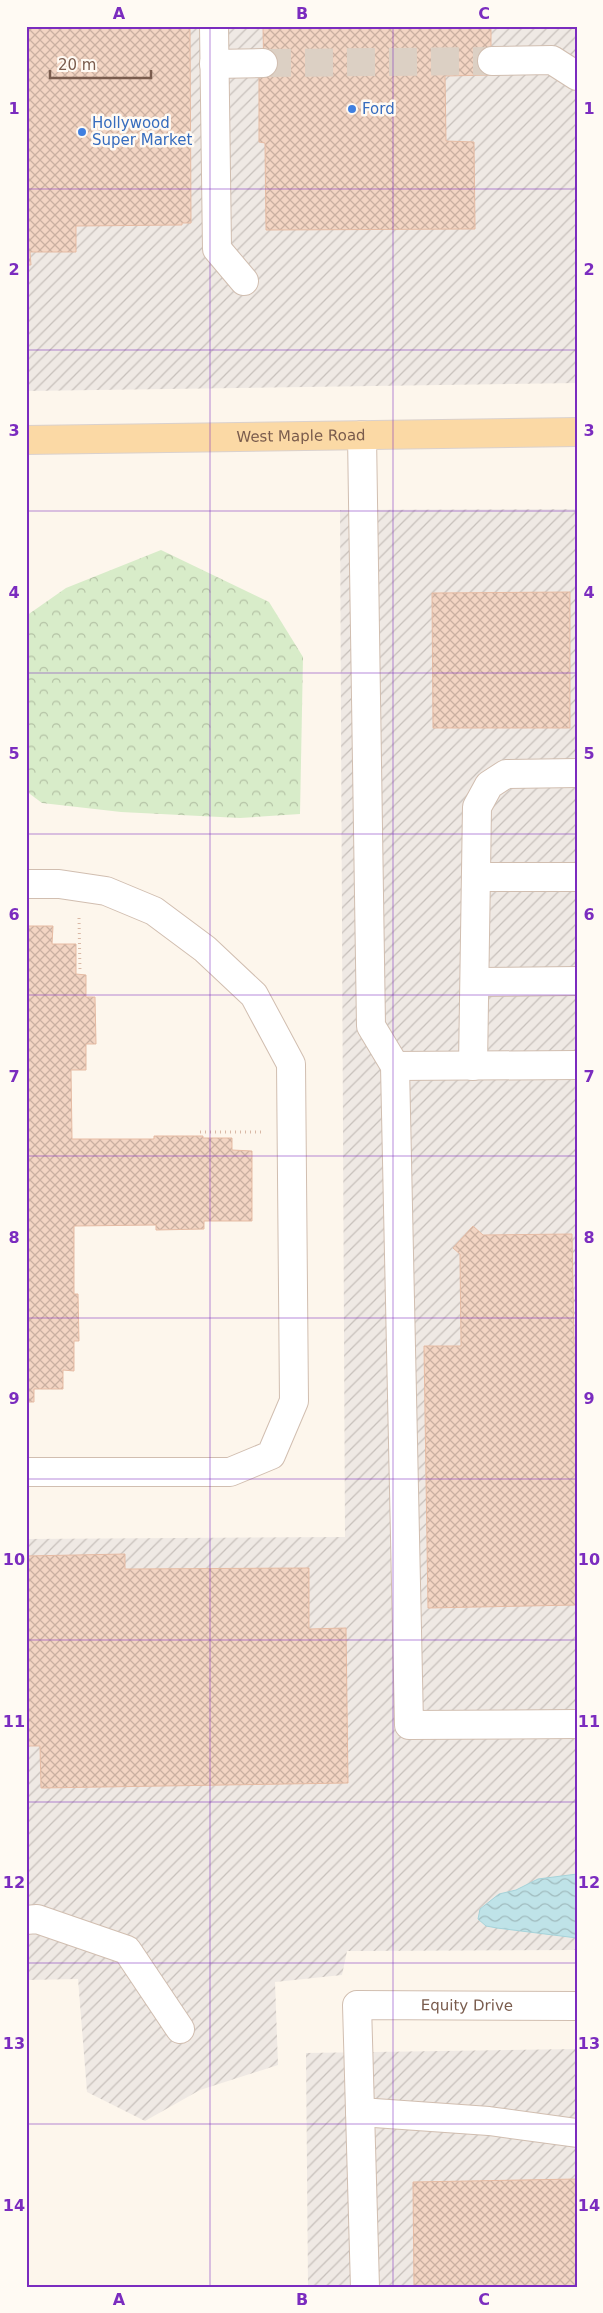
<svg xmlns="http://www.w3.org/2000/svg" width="603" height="2313" viewBox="0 0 603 2313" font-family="'DejaVu Sans',sans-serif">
<defs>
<pattern id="industrial-furrows" width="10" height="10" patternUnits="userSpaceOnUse" patternTransform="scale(1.25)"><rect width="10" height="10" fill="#efe9e4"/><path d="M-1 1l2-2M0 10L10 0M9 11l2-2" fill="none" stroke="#c7c0bb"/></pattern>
<pattern id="forest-crowns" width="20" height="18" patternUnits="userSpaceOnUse" patternTransform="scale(1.25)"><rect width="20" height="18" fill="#d8ecc9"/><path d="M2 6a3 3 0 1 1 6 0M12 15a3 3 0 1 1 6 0" fill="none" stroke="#b4c2a5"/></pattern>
<pattern id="water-waves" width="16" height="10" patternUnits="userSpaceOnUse" patternTransform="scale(1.25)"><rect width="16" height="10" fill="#bfe3e8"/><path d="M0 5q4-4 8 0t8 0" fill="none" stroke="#a0bbbe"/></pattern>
<pattern id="building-cross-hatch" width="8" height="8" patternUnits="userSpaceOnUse" patternTransform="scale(1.25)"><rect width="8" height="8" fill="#f3d5c3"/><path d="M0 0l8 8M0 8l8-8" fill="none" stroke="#cab0a1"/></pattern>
</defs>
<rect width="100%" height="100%" fill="#fdf6ec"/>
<g fill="url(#industrial-furrows)">
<polygon points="26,26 577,26 577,383 26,391"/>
<polygon points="577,509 577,1950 347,1951 342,1975 275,1982 278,2065 200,2090 145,2121 87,2092 78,1979 26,1980 26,1539 345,1537 340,510"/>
<polygon points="577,2049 577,2287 308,2287 306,2053"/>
</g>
<polygon fill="url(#forest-crowns)" points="161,550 269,602 303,657 300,814 240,818 121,812 42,803 26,791 26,616 66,588"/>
<polygon fill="url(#water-waves)" stroke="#a5d3da" points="577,1874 577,1938 497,1928 486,1926 478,1919 480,1909 499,1894 516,1890 538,1879"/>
<g fill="url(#building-cross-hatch)" stroke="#e6bba3">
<polygon points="26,26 190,26 191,223 182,223 182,225 76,226 76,252 30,252 31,265 26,265"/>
<polygon points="252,26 491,26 491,75 445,76 446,141 474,142 475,229 266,230 265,143 259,142 259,77 264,77 263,28 252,28"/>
<polygon points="570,592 570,728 433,728 432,593"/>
<polygon points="26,926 53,926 52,944 76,944 76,974 86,975 86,997 95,997 96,1044 86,1044 86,1070 71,1070 72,1139 154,1139 154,1136 203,1136 203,1138 232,1138 232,1150 252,1151 252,1221 204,1221 204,1229 156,1230 156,1225 74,1226 74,1294 78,1294 79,1341 74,1341 74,1371 63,1370 63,1389 34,1389 34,1402 26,1402"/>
<polygon points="473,1226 483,1235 572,1234 574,1344 577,1344 577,1605 428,1608 424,1346 461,1346 460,1254 453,1248"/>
<polygon points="125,1554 125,1569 309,1568 309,1629 346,1628 348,1783 41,1788 40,1746 26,1746 26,1556"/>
<polygon points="577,2179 577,2287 414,2287 413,2182"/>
</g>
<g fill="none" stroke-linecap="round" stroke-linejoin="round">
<polyline stroke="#dcd0c4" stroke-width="28" stroke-dasharray="28 14" stroke-linecap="butt" points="263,63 492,61"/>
<defs>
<g id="minor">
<polyline points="214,26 217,249 244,281"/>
<polyline points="492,61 552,60 577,76"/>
<polyline points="214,64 263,63"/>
<polyline points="362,435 371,1026 395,1066 409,1725 577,1724"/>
<polyline points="477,877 577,877"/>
<polyline points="26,884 59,884 106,891 154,911 205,949 254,995 291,1064 294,1401 271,1455 230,1472 26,1472"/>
<polyline points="475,982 577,981"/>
<polyline points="395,1066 577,1065"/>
<polyline points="473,1066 477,807 489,785 506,774 577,773"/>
<polyline points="26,1920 37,1919 127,1950 180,2029"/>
<polyline points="360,2112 489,2121 577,2133"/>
<path id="s1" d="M365,2287L357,2005L577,2006"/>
</g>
<g id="major">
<path id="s2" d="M26,440L577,432"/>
</g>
</defs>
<use href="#minor" stroke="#d1beb0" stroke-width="30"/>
<use href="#major" stroke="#dad1cd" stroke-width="30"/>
<g stroke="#d9b8a5" stroke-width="3" stroke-dasharray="1 4" stroke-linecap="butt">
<polyline points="79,918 80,972"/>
<polyline points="200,1132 261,1132"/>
</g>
<use href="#minor" stroke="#fff" stroke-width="28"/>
<use href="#major" stroke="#fbd9a5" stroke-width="28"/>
</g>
<path fill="none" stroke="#7b2cbf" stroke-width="1" stroke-opacity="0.55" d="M210,26V2287M393,26V2287M26,189H577M26,350H577M26,511H577M26,673H577M26,834H577M26,995H577M26,1156H577M26,1318H577M26,1479H577M26,1640H577M26,1802H577M26,1963H577M26,2124H577"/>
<g fill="#3f7fe0" stroke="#fffaf3" stroke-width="2">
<circle cx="352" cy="109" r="5"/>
<circle cx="82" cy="132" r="5"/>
</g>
<g text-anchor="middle" stroke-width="5" stroke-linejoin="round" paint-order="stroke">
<g font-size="15" fill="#366cbe" stroke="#fffaf3" text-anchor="start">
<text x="362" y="114">Ford</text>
<text x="92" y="128">Hollywood<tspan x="92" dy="17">Super Market</tspan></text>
</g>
<g font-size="15" fill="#7a5c4d" stroke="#fffaf3">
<text dy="5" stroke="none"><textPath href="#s2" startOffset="275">West Maple Road</textPath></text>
<text dy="5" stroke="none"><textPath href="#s1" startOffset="392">Equity Drive</textPath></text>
</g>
</g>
<rect width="603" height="2313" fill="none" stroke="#fffaf3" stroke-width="55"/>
<path d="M50 70v8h101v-8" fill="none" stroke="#7a5c4d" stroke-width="2.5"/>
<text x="58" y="70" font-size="15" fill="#7a5c4d" stroke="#fffaf3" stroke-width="4" paint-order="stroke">20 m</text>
<rect x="28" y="28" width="548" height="2258" fill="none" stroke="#7b2cbf" stroke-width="2"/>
<g font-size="16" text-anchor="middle" font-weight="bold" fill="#7b2cbf">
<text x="119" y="19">A</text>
<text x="302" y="19">B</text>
<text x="484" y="19">C</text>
<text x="14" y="114">1</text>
<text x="589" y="114">1</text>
<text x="14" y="275">2</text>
<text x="589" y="275">2</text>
<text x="14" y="436">3</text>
<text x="589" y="436">3</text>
<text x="14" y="598">4</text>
<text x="589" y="598">4</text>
<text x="14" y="759">5</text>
<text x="589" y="759">5</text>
<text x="14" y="920">6</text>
<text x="589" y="920">6</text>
<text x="14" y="1082">7</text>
<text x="589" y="1082">7</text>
<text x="14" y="1243">8</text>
<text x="589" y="1243">8</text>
<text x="14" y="1404">9</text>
<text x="589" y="1404">9</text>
<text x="14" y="1565">10</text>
<text x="589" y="1565">10</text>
<text x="14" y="1727">11</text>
<text x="589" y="1727">11</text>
<text x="14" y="1888">12</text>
<text x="589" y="1888">12</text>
<text x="14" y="2049">13</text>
<text x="589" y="2049">13</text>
<text x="14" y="2211">14</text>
<text x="589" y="2211">14</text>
<text x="119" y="2305">A</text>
<text x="302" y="2305">B</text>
<text x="484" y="2305">C</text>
</g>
</svg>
